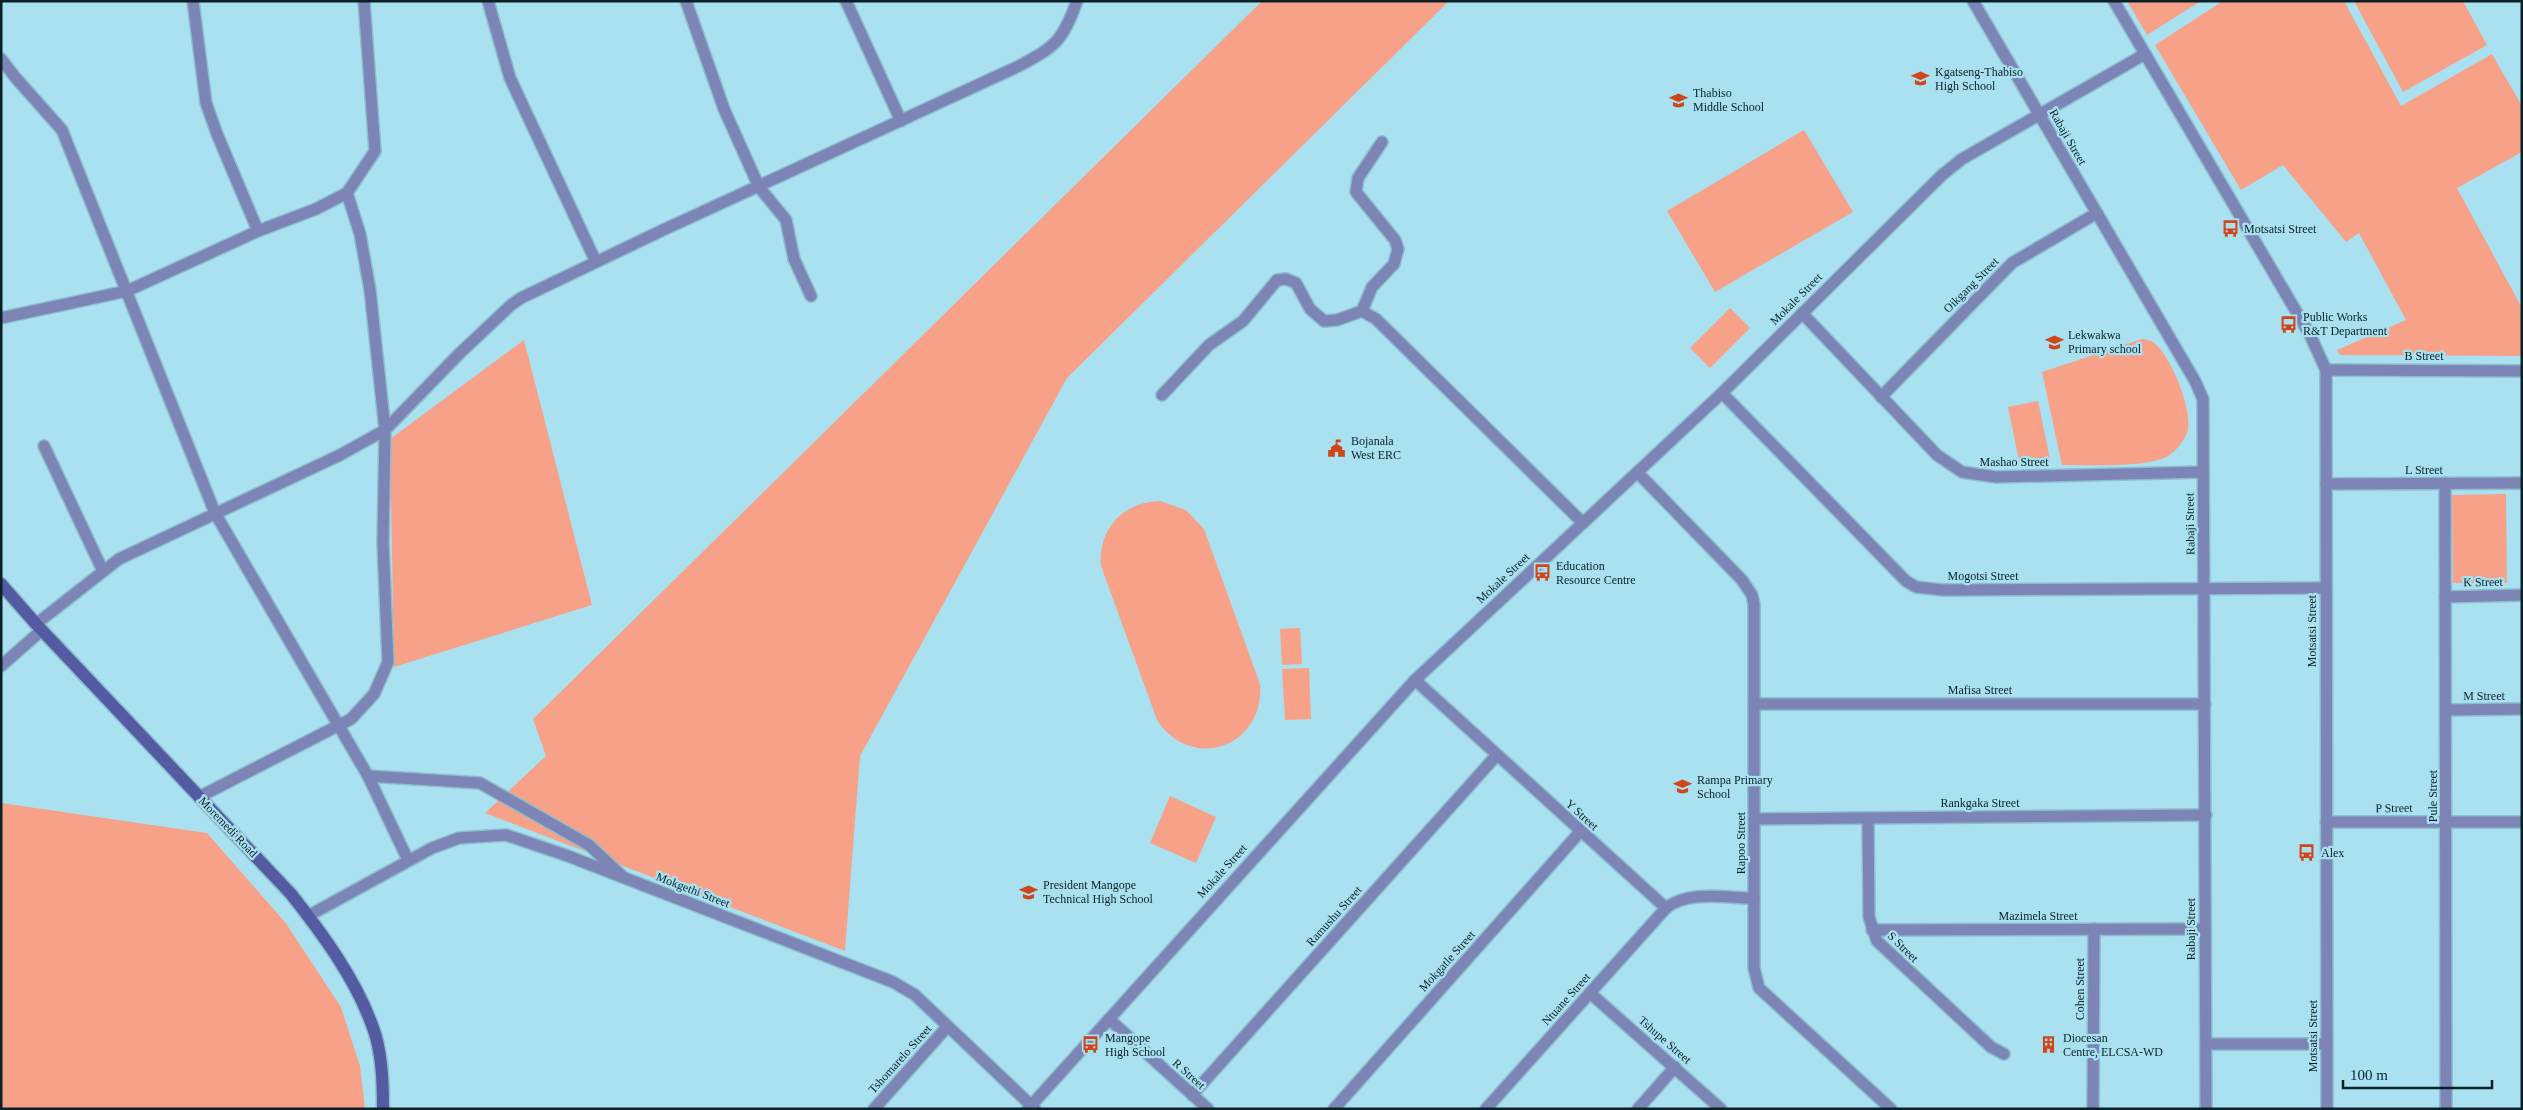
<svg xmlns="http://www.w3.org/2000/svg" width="2523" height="1110" viewBox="0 0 2523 1110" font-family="'Times New Roman',serif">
<rect width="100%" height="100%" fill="#aae1f1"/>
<g fill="#f7a188">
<polygon points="1262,1 1449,1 1067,378 860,756 845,951 485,813 546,756 533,719"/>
<polygon points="2127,1 2201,1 2147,35"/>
<polygon points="2223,1 2344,1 2401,106 2492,54 2522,106 2522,152 2457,188 2522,308 2522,356 2340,355 2337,350 2406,320 2359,233 2346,242 2283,165 2241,190 2155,45"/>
<polygon points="2354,1 2463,1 2487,45 2403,92"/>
<polygon points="1804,130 1853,212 1715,292 1667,211"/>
<polygon points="1730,308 1750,328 1710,368 1690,348"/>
<path d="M2142,339C2146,340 2150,340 2153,342C2170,354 2192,408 2188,429C2186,439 2177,450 2168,456C2148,468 2088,465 2062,465L2042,372Z"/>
<polygon points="524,340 592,605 394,667 390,439"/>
<polygon points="2038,401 2050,459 2020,465 2008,407"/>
<polygon points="2506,494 2507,583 2453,583 2452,495"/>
<path d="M1160,501L1186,510L1204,529L1260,684C1265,747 1192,773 1157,720L1101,566C1098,529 1123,502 1160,501Z"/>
<polygon points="1300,628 1302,664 1282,665 1280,629"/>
<polygon points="1309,668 1311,719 1285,720 1282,669"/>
<polygon points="1170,796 1216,817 1196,863 1150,843"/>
<polygon points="1,803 207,833 285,922 341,1007 360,1066 365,1109 1,1109"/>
</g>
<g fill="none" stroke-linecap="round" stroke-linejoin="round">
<defs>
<g id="street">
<polyline points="193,1 206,103 217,134 258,231"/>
<polyline points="488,1 510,78 596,262"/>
<polyline points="686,1 724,109 759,187 786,220 794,259 811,296"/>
<polyline points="846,1 901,121"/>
<polyline points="1973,1 2195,381 2203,399 2206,1109"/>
<polyline points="2114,1 2310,335 2326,370 2327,1109"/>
<polyline points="1,59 15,77 62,130 215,513 368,776 408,860"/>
<polyline points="1362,311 1372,287 1394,264 1398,249 1395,240 1356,192 1358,178 1382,142"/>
<polyline points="1802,313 1937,455 1962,472 1996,477 2203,472"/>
<polyline points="1,318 127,291 258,231 316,209 347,193 375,151 364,1"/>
<polyline points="2326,370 2522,371"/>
<polyline points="1722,393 1906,581 1916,587 1943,590 2325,588"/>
<polyline points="1162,395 1209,345 1243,321 1277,280 1286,279 1296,283 1310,309 1324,321 1337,320 1362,311 1376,319 1583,523"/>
<polyline points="1881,397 2012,263 2097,213"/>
<polyline points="44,446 102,569"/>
<polyline points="1638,473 1742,580 1752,595 1754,604 1754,968 1759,988 1891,1109"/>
<polyline points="2445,483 2446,1109"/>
<polyline points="2326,484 2522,483"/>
<polyline points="2445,597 2522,595"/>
<path d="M36,624L119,559L340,455L385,430L459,354L511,305L521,298L663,230L1019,66C1056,46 1062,42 1077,1"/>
<polyline points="1,666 42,630"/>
<path d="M1415,680L1666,908C1689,890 1726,898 1754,898"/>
<polyline points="1755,704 2205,704"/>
<polyline points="2446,710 2522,709"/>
<polyline points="368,776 480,783 589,845 622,876"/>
<polyline points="199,797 351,719 374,694 388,662 383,543 385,430 370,290 360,234 347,193"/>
<polyline points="1868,818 1869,917 1877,941 1991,1047 2004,1054"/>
<polyline points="1755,819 2206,815"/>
<polyline points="2326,822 2522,822"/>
<polyline points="308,916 432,848 459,838 506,835 568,856 893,982 915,995 1035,1109"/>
<polyline points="1872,930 2205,929"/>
<polyline points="1590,993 1721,1109"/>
<polyline points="1109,1019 1208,1109"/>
<polyline points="2207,1044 2327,1044"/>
<polyline points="1192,1095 1496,756"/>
<polyline points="874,1109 947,1027"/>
<polyline points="1028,1109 1415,680 1722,393 1942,175 1962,159 2145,54"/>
<polyline points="1334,1109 1580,832"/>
<polyline points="1486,1109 1666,908"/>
<polyline points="1638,1109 1675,1067"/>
<polyline points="2093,1109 2094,929"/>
</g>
<path id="secondary" d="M1,584L36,624L291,894C322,933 355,978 372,1025C382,1050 383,1082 383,1109"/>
</defs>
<use href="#street" stroke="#8dbecd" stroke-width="14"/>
<use href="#secondary" stroke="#8dbecd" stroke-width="15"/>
<use href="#street" stroke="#7d84b6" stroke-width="11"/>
<use href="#secondary" stroke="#545ba3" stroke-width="12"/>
</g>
<defs>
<symbol id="school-bare" viewBox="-9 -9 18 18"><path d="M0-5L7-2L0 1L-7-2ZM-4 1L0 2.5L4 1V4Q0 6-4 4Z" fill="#ce4619" stroke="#aae1f1" stroke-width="2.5" paint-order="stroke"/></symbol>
<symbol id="bus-bare" viewBox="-9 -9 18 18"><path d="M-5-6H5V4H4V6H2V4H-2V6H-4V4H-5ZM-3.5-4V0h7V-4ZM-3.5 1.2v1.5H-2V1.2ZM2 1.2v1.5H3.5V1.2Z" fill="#ce4619" stroke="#aae1f1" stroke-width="2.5" paint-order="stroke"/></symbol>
<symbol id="civic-bare" viewBox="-9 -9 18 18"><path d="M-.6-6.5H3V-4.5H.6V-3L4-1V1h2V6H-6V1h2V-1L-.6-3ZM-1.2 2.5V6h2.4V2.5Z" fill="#ce4619" stroke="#aae1f1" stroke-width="2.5" paint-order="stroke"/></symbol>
<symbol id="building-bare" viewBox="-9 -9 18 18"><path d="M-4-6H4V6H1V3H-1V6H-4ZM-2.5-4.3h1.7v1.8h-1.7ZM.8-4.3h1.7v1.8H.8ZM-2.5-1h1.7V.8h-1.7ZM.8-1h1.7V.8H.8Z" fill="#ce4619" stroke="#aae1f1" stroke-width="2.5" paint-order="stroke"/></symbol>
</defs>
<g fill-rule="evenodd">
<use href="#school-bare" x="1908" y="66" width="25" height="25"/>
<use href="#school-bare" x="1666" y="88" width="25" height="25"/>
<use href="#bus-bare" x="2218" y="216" width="25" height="25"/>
<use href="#bus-bare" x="2276" y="312" width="25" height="25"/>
<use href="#school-bare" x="2042" y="330" width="25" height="25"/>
<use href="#civic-bare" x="1324" y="436" width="25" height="25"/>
<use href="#bus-bare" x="1530" y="560" width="25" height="25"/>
<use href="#school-bare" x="1670" y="774" width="25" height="25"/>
<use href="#bus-bare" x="2294" y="840" width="25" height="25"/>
<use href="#school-bare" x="1016" y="880" width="25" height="25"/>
<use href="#bus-bare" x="1078" y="1032" width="25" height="25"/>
<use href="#building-bare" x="2036" y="1032" width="25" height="25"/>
</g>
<g text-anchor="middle" stroke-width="4.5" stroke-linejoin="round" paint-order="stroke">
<g font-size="12" fill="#0a2127" stroke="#aae1f1" text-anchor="start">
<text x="1935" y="76">Kgatseng-Thabiso<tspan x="1935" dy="14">High School</tspan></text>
<text x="1693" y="97">Thabiso<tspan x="1693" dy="14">Middle School</tspan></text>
<text x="2244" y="233">Motsatsi Street</text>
<text x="2303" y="321">Public Works<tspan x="2303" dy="14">R&amp;T Department</tspan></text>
<text x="2068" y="339">Lekwakwa<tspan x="2068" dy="14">Primary school</tspan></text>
<text x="1351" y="445">Bojanala<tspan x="1351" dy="14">West ERC</tspan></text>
<text x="1556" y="570">Education<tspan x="1556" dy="14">Resource Centre</tspan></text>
<text x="1697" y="784">Rampa Primary<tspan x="1697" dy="14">School</tspan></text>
<text x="2321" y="857">Alex</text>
<text x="1043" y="889">President Mangope<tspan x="1043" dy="14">Technical High School</tspan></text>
<text x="1105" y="1042">Mangope<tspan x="1105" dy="14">High School</tspan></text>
<text x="2063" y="1042">Diocesan<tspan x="2063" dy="14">Centre, ELCSA-WD</tspan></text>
</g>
<g font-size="12" fill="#0a2127" stroke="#aae1f1">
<text transform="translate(2068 137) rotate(60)" y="4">Rabaji Street</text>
<text transform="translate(1971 285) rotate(-45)" y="4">Oikgang Street</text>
<text transform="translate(1796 299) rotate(-45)" y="4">Mokale Street</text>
<text x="2424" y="360">B Street</text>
<text x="2014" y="466">Mashao Street</text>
<text x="2424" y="474">L Street</text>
<text transform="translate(2190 524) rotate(-91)" y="4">Rabaji Street</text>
<text x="1983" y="580">Mogotsi Street</text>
<text transform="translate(1503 578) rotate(-43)" y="4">Mokale Street</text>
<text transform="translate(2483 582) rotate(-1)" y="4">K Street</text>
<text transform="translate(2312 631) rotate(-90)" y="4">Motsatsi Street</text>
<text x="1980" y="694">Mafisa Street</text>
<text x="2484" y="700">M Street</text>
<text transform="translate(2433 796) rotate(-90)" y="4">Pule Street</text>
<text x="1980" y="807">Rankgaka Street</text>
<text transform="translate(2394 808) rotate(-1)" y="4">P Street</text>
<text transform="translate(1582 815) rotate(42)" y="4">Y Street</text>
<text transform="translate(228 827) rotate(46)" y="4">Moremedi Road</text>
<text transform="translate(1741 843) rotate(-90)" y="4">Rapoo Street</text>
<text transform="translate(1222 871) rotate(-48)" y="4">Mokale Street</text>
<text transform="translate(693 890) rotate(21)" y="4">Mokgethi Street</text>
<text transform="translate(1334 916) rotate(-48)" y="4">Ramushu Street</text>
<text x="2038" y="920">Mazimela Street</text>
<text transform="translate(2191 929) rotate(-90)" y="4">Rabaji Street</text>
<text transform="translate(1903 947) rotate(44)" y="4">S Street</text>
<text transform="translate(1447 961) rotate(-48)" y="4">Mokgatle Street</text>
<text transform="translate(2080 989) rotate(-90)" y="4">Cohen Street</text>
<text transform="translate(1566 999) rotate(-48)" y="4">Ntuane Street</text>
<text transform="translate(2313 1036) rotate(-90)" y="4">Motsatsi Street</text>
<text transform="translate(1665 1040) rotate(41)" y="4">Tshupe Street</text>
<text transform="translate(900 1059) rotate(-48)" y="4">Tshomarelo Street</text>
<text transform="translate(1189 1074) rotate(42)" y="4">R Street</text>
</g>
</g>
<rect width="2523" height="1110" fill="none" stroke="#0a2127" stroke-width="5"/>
<path d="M2343 1080v8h149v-8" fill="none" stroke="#0a2127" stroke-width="2.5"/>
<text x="2350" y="1080" font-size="15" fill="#0a2127" stroke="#aae1f1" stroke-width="4" paint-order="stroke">100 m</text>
</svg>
